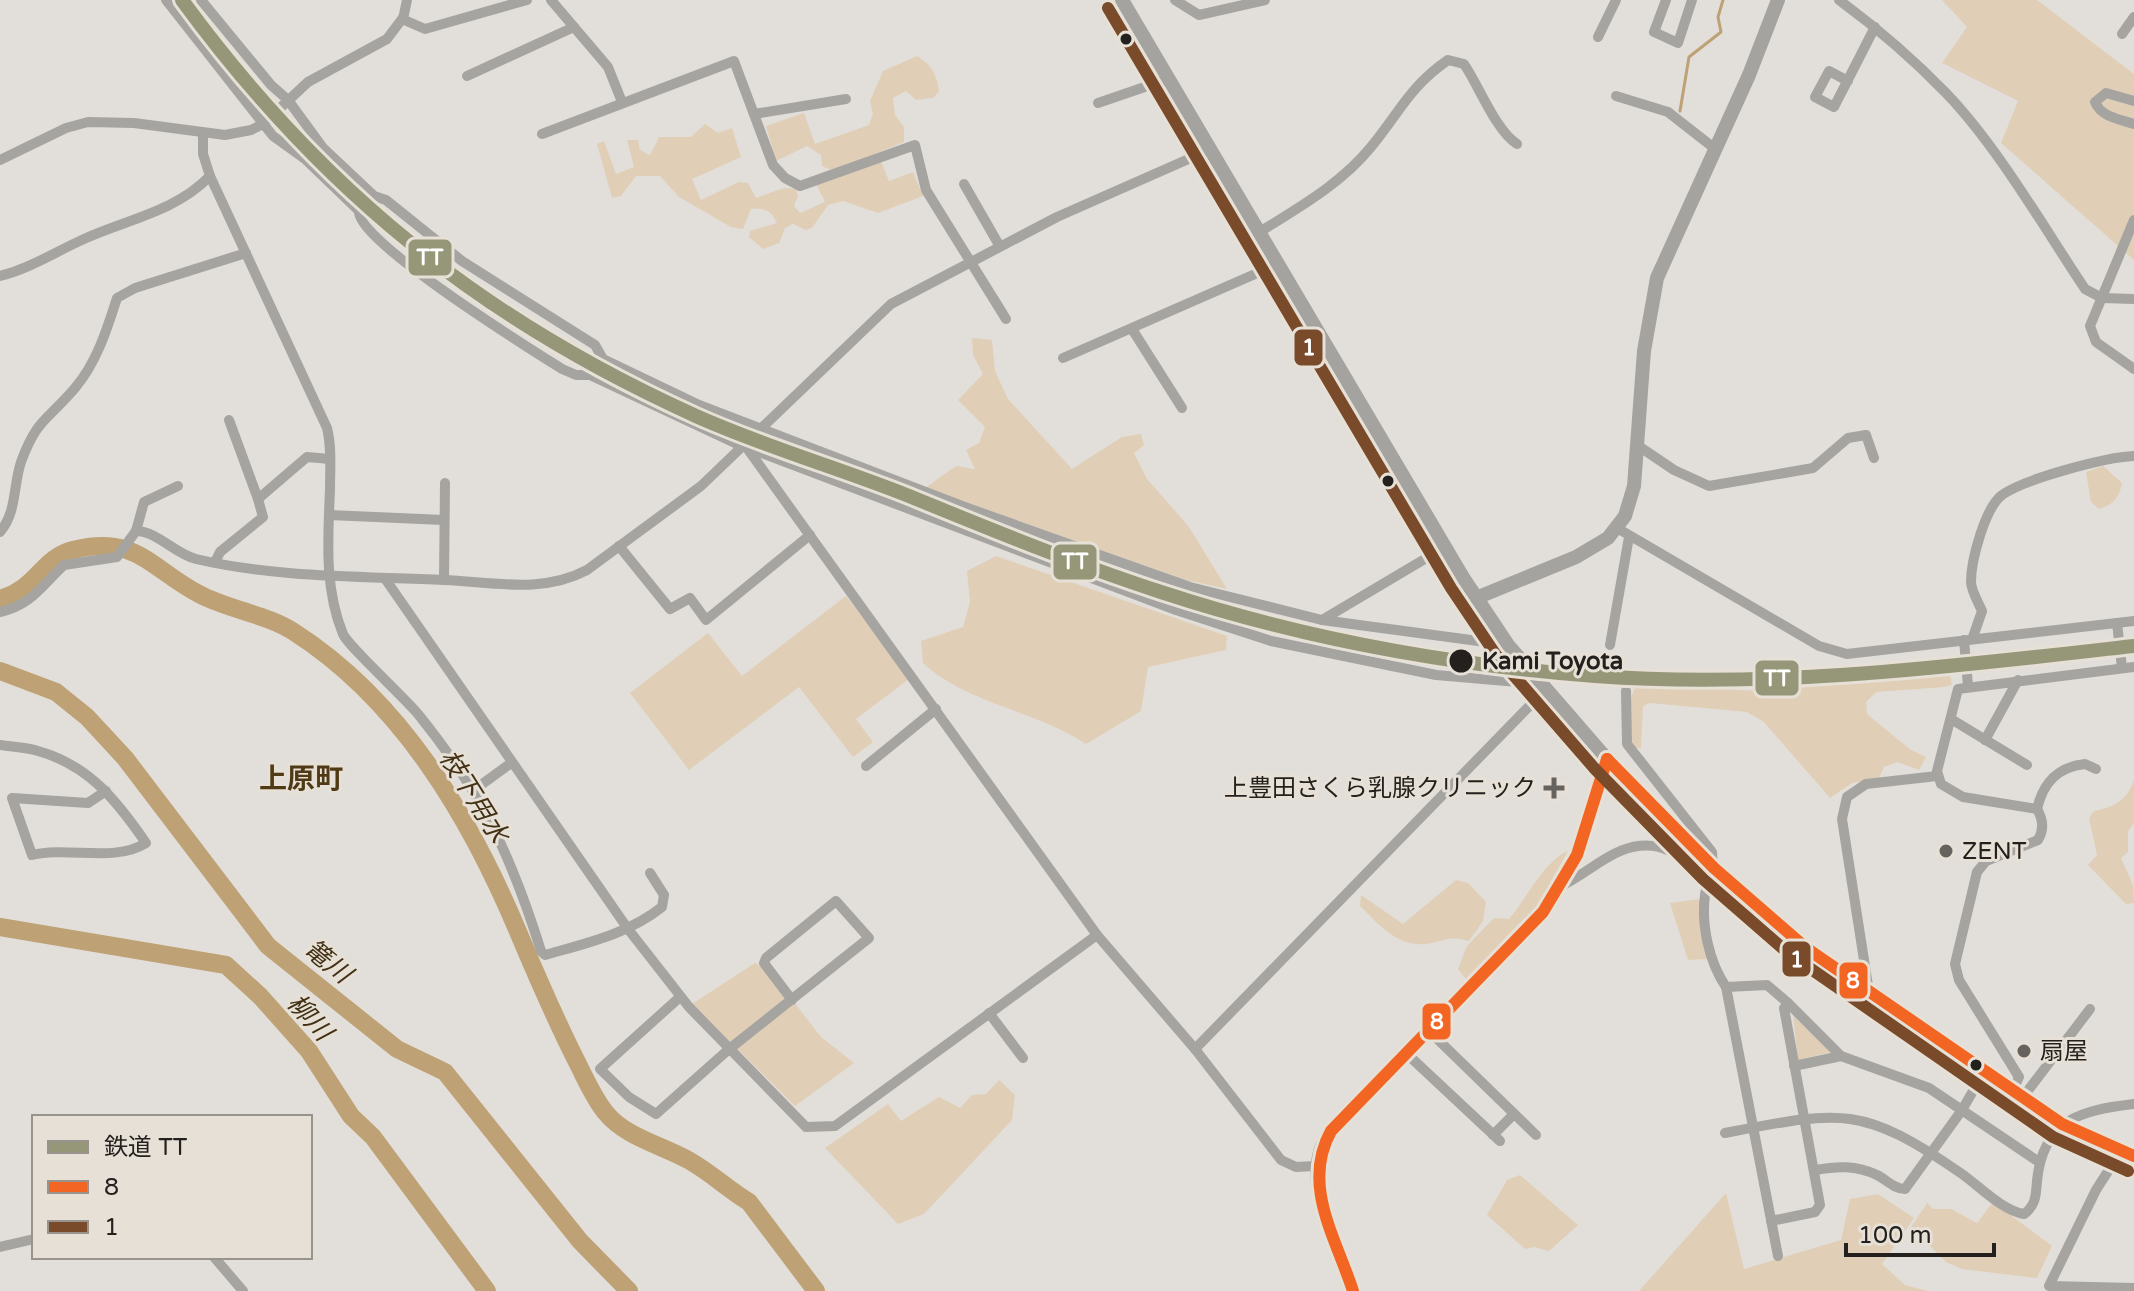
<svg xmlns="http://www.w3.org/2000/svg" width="2134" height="1291" viewBox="0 0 2134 1291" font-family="'Varela Round','Noto Sans JP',sans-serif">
<rect width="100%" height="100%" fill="#e2dfda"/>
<g fill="#e0cfb6">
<polygon points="1942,0 2037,0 2134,74 2134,260 2001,143 2018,101 1942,63 1967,27"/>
<path d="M917,56C931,64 937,75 939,91L933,98L916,100L906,91L893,98L895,115L904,127V142L833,171L822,166L821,155L807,146L776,161L766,126L804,113L815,144L869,125L873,114L870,101L883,71Z"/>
<path d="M705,124L718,133L732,128L741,157L692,179L701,200L739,182L748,183L756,198L784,188L796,189L798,196L794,206L800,213L825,202L816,184L881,161L889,181L913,172L923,196L878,213L843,201L828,205L812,228L806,230L793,224L785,228L779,243L763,249L749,237L750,231L777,223C771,210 765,208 751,209L743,229L731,227L679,197L660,176H636L621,196L612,198L597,144L604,141L616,174L634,167L627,140H638L640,150L650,155L659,137H691Z"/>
<polygon points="972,338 992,340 995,371 1008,399 1072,469 1122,437 1141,434 1144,445 1134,453 1147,479 1189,527 1227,589 1186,580 925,488 956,466 975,469 966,450 979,443 985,427 958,400 983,374 973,355"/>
<path d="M2103,466L2122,483C2119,498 2114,504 2099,509L2091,502L2086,472Z"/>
<path d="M996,556L1227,636L1226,650L1148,667L1141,711L1086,744C1035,710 967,704 923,663L921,641L963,627L970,602L967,571Z"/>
<polygon points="846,596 909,679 856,719 873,742 853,757 799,687 689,770 630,693 708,633 742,676"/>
<path d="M1950,675L1952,685L1945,687L1876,692L1866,702L1867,714L1911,750L1926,757L1919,770L1897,762L1884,767L1879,778L1852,783L1830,798L1764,722L1747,712L1650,703L1643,706L1641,748H1634C1627,729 1626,701 1637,685L1760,691Z"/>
<path d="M2134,780V823L2128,831V852L2121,858L2133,885L2134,903L2126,904L2088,865L2097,855L2089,818L2094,811C2115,807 2127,800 2134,780Z"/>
<path d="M1568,851L1538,905L1466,979L1458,969L1467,946L1494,918L1509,919C1527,898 1544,861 1568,851Z"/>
<path d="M1456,880L1468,883L1486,902L1483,921L1469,941C1453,936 1447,939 1432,943C1399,950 1381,926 1360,906L1361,895L1403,924Z"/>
<polygon points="1700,899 1707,959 1688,960 1670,903"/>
<polygon points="755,963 770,971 821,1037 854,1063 795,1106 692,1004"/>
<polygon points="1793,1016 1832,1052 1798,1060"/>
<polygon points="999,1080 1015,1095 1012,1120 924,1214 898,1224 825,1148 888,1104 901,1121 939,1097 960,1108 972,1095 986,1094"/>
<polygon points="1520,1175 1578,1225 1549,1251 1534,1247 1525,1249 1487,1215 1507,1180"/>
<polygon points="1726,1193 1744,1269 1841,1240 1850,1199 1878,1194 1914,1218 1882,1264 1905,1285 1928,1291 1639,1291"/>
<polygon points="1993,1202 2052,1246 2037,1278 1962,1269 1946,1262 1911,1227 1927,1203 1933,1209 1951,1209 1977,1223"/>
</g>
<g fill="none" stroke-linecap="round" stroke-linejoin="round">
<polyline stroke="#bea174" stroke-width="3" points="1680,111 1689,57 1721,32 1718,17 1723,0"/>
<g stroke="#bea174" stroke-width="18">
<path d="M0,599C38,588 41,558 73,550C136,534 151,569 199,594C229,610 266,614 294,632C402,701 471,819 519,934C538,979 557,1023 579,1066C587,1082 595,1100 606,1113C625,1137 664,1146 690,1161C711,1173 729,1190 749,1202L816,1291"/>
<polyline points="0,671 56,692 87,717 125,758 268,946 397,1049 445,1072 580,1241 629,1291"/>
<polyline points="0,927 226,965 260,996 309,1051 351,1116 373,1137 487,1291"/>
</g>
<polyline stroke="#bcb9b4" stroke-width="10" stroke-dasharray="10 5" stroke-linecap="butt" points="1252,624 1255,611"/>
<g stroke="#a5a4a1" stroke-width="10">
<path d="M166,0L273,136L305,159L359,211C355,240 532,350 562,369L576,375H590L735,443L1176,610L1271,641L1436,675L1540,684"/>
<polyline points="201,0 271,85 288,100 323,148 374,196 386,200 462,261 595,345 603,359 699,405 962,506 1190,587 1322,620 1508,645"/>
<polyline points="551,0 608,67 622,102"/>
<polyline points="1175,0 1199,15 1265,0"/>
<polyline points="1666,0 1654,32 1678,43 1692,0"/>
<path d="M1839,0C1877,28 1913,59 1946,93C1997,146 2043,226 2085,289L2102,298L2134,299"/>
<polyline points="403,19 407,0"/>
<polyline points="2122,34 2134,17"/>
<polyline points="1598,37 1616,0"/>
<polyline points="467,76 574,27"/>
<polyline points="1848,81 1829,71 1815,97 1834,107 1875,27"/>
<polyline points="1616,96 1668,112 1714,148"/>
<path d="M2134,101L2106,93L2095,102C2101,117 2119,119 2134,124"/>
<polyline points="1098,103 1168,79"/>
<polyline points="754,114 846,99"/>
<polyline points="542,134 734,61 773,165 785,178 800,186 915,145 926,190 1006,319"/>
<polyline points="0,160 66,128 88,122 134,123 225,135 251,130 263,124 308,82 387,39 402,19 425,29 527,0"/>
<path d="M210,176L327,428C332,448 330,469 330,489C328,538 324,588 343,634C348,646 404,697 418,714C482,793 511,855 541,951L545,955C587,943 628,934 662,907L664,895L650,873"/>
<polyline points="964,184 999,245"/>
<polyline points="2134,220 2090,326 2096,342 2134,369"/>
<path d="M1258,233C1298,208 1341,184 1371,147C1399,113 1410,86 1448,60L1464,64C1479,86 1496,131 1517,144"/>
<path d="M0,276C31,268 55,252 84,239C128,219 175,212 210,176L203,154V133"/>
<polyline points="1132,329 1182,408"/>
<polyline points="1063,358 1278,264"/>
<polyline points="229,420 258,499"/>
<polyline points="1637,445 1674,470 1709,486 1813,468 1848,438 1866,435 1874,458"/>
<polyline points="747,448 1097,935 1195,1049 1281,1160 1296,1167 1315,1166"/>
<polyline points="329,515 444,520"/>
<polyline points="1617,528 1819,646 1847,654 2134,621"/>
<polyline points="136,531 144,502 178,486"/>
<path d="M0,532C17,512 13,486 21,462C37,418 48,420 75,388C97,362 107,329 117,298L135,288L246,253"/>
<polyline points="619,546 670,609 690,598 706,620 810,535"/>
<polyline points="215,562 220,552 263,517 258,499 307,457 330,459"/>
<polyline points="386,580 628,929 689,1007 806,1127 835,1126 1097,935"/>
<polyline points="444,580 445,483"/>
<path d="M0,612C32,605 42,585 64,565L117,557L136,531C157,531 175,554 196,559C277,578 362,576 444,580C493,582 542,594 587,570L701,486L891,304L1057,217L1209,150"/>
<polyline points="1322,620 1445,547"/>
<polyline points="2117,623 2122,668"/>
<path d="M1973,637L1982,611C1978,602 1971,590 1971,582C1971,560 1985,508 2002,495C2024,479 2106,457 2134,456"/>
<polyline points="1964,640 1968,686"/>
<polyline points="1610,645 1629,537"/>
<path d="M1626,691L1627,744L1712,852C1714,869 1707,879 1705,895C1701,925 1709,962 1726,987L1778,1256"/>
<polyline points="1951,719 2027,765"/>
<polyline points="1985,740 2018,680"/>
<path d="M0,745C13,747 25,747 38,751C89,765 117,801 146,843C114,863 69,846 32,855L12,798L88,803L106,791"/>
<polyline points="866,766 936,709"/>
<polyline points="474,790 511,763"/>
<path d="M2037,809C2043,783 2057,767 2085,764L2096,769"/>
<path d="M1561,886C1593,871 1620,838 1659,847C1677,852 1693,865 1712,867"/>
<polyline points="1726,987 1767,985 1788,1003 1784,1008 1820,1205 1815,1212 1771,1221"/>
<polyline points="1869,992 1842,819 1847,797 1866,784 1937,776"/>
<polyline points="680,997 600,1069 629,1097 656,1114 728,1050 869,938 836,901 766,958 764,963 792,1000"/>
<polyline points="1788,1003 1841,1056"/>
<polyline points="989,1013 1023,1058"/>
<polyline points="1428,1030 1536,1135"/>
<polyline points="1195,1049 1545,690"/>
<polyline points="1406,1053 1500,1141"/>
<polyline points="1794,1066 1841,1056 1929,1088 2039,1162"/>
<path d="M2013,1090L2019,1077L1959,980L1955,964L1977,872L1986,861L2038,840C2044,830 2043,819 2037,809L1963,797L1941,784L1937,771L1958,689L2134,667"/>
<polyline points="2023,1097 2090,1009"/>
<path d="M1725,1133C1843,1110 1862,1105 1962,1174C1979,1186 2003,1211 2024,1214C2036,1206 2036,1194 2037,1181C2043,1119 2082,1110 2134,1104"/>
<polyline points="1493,1135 1514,1114"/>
<polyline points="2121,1151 2096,1190 2049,1286 2134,1288"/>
<path d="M1815,1170C1837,1166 1856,1165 1877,1175C1887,1180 1894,1189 1905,1189L1962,1110L1984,1072"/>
<polyline points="0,1247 34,1239"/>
<polyline points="214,1257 243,1291"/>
</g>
<g stroke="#a4a39f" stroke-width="14">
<polyline points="1122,0 1464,579 1508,645 1607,759 1714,868 1798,941 2062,1124 2134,1156"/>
<polyline points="1476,598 1576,557 1608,538 1625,516 1634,486 1644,351 1657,278 1749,75 1778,0"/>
<path d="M1353,1291C1340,1243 1295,1176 1331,1131L1543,912L1577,855L1607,759"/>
</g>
<defs>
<g id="bus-1">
<polyline points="1607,759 1714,868 1806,948 2062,1124 2134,1156"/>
<path d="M1353,1291C1336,1238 1301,1185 1331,1131L1543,912L1577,855L1607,759"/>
</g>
<polyline id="bus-2" points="1108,8 1451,588 1496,655 1595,769 1703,879 1788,953 2053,1137 2128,1171"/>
</defs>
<use href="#bus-1" stroke="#e6e0d6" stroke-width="18"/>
<use href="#bus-2" stroke="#e6e0d6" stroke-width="18"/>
<use href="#bus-1" stroke="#f26522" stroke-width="12"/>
<use href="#bus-2" stroke="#7a4b2a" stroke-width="12"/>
<defs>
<path id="rail-1" d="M182,0C321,190 481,319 696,416C765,447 839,468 909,496C992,530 1075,564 1161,592C1301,638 1448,665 1595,676C1776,689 1955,666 2134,646"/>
</defs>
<use href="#rail-1" stroke="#e6e0d6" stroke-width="20"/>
<use href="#rail-1" stroke="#969779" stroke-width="14"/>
</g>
<g fill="#23201d" stroke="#e6e0d6" stroke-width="3">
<circle cx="1126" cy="39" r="7"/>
<circle cx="1388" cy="481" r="7"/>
<circle cx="1461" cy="661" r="13"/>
<circle cx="1976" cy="1065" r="7"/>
</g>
<g fill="#66635f" stroke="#e6e0d6" stroke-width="3">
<path d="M1550 776h8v8h8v8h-8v8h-8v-8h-8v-8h8z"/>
<circle cx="1946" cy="851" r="8"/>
<circle cx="2024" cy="1051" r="8"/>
</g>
<g text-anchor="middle" stroke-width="6" stroke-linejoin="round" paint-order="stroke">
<g font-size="24" font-weight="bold" fill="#23201d" stroke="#e6e0d6" text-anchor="start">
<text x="1482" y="669">Kami Toyota</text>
</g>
<g font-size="24" fill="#23201d" stroke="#e6e0d6" text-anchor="start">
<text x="1536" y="796" text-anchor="end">上豊田さくら乳腺クリニック</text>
<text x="1962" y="859">ZENT</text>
<text x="2040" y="1059">扇屋</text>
</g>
<g font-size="26" font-style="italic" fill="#423114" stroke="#e6e0d6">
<text transform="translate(474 796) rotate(58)" y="9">枝下用水</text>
<text transform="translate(328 961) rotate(39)" y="9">篭川</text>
<text transform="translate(310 1017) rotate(48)" y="9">柳川</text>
</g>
<g font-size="28" font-weight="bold" fill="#4f3a15" stroke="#e6e0d6">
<text x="301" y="788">上原町</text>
</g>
</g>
<g stroke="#e6e0d6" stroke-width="3">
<rect x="407" y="238" width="46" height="39" rx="8" fill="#969779"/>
<rect x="1293" y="328" width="31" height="39" rx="8" fill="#7a4b2a"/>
<rect x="1052" y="543" width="46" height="38" rx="8" fill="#969779"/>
<rect x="1754" y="659" width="46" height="38" rx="8" fill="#969779"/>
<rect x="1781" y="940" width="31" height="38" rx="8" fill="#7a4b2a"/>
<rect x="1838" y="961" width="31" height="39" rx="8" fill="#f26522"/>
<rect x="1421" y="1002" width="31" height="39" rx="8" fill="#f26522"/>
</g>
<g font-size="22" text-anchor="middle" font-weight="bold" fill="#fff">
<text x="430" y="265">TT</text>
<text x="1309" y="355">1</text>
<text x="1075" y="569">TT</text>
<text x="1777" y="686">TT</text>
<text x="1797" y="967">1</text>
<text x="1853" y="988">8</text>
<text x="1437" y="1029">8</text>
</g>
<rect x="32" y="1115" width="280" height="144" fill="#e6e0d6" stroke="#98938c" stroke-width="2"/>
<rect x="48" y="1141" width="40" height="12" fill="#969779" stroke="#98938c" stroke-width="2"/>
<text x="104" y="1155" font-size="24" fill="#23201d">鉄道 TT</text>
<rect x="48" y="1181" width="40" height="12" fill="#f26522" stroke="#98938c" stroke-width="2"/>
<text x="104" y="1195" font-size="24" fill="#23201d">8</text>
<rect x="48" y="1221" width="40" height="12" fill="#7a4b2a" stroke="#98938c" stroke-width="2"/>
<text x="104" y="1235" font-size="24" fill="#23201d">1</text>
<path d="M1846 1243v12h148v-12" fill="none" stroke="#23201d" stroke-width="4"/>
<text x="1858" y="1243" font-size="24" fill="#23201d" stroke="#e6e0d6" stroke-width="6" paint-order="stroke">100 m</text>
</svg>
